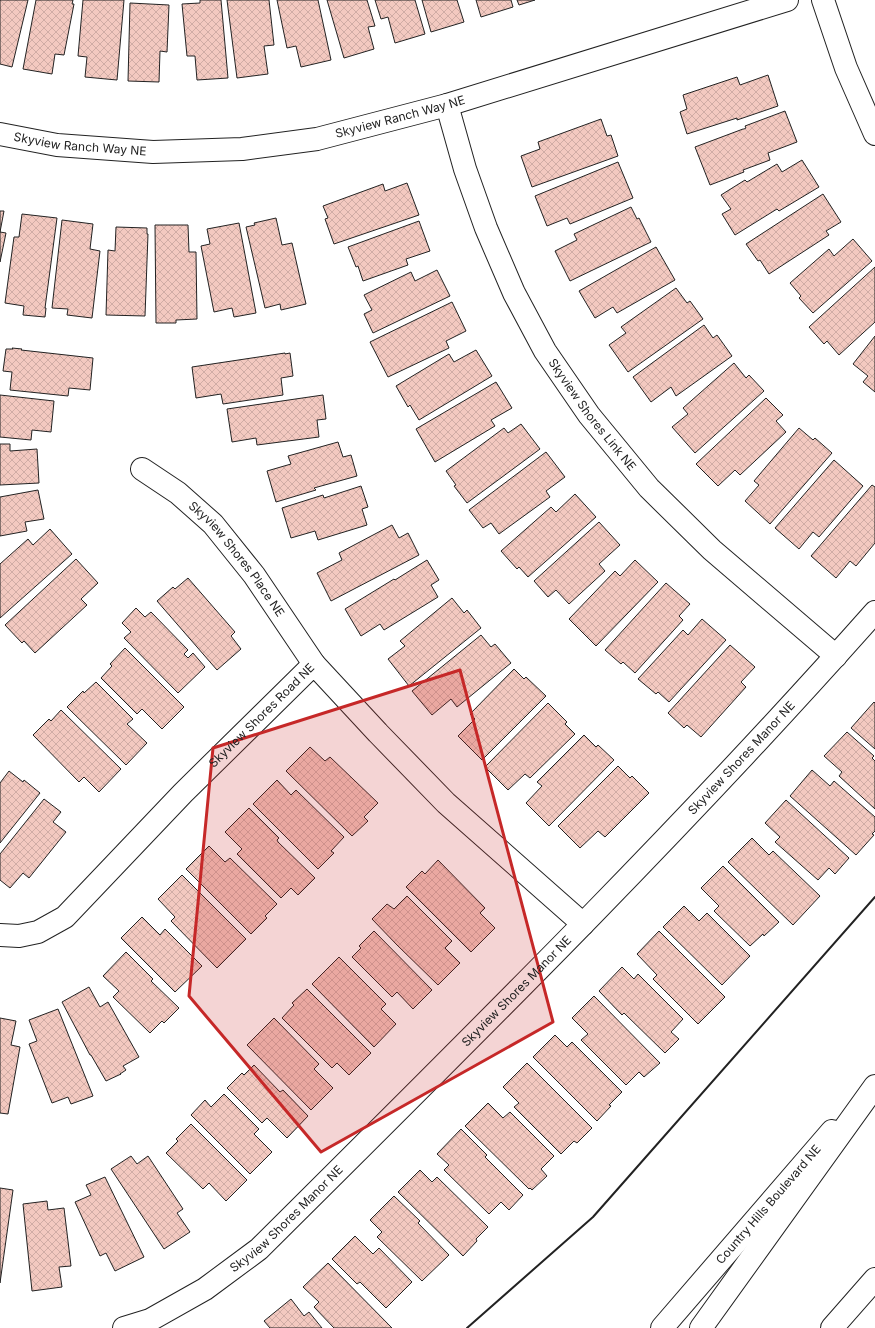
<svg xmlns="http://www.w3.org/2000/svg" width="875" height="1328" viewBox="0 0 875 1328" font-family="Inter,sans-serif">
<defs>
<pattern id="building-cross-hatch" width="8" height="8" patternUnits="userSpaceOnUse"><rect width="8" height="8" fill="#f3c9c0"/><path d="M0 0l8 8M0 8l8-8" fill="none" stroke="#d0aca5"/></pattern>
</defs>
<rect width="100%" height="100%" fill="#fff"/>
<g fill="url(#building-cross-hatch)" stroke="#222">
<polygon points="0,0 28,0 12,67 0,64"/>
<polygon points="36,0 73,0 72,4 74,4 64,55 55,54 52,74 23,69"/>
<polygon points="83,0 124,0 117,80 85,77 87,57 78,56"/>
<polygon points="200,0 221,0 228,78 197,80 195,56 187,56 182,4 200,3"/>
<polygon points="227,0 269,0 274,45 264,46 268,74 237,78"/>
<polygon points="277,0 318,0 331,60 301,67 296,46 287,48"/>
<polygon points="327,0 367,0 375,26 368,27 374,49 344,58"/>
<polygon points="375,0 415,0 425,34 395,43 388,17 381,19"/>
<polygon points="422,0 457,0 464,22 431,32"/>
<polygon points="476,0 511,0 513,7 481,17"/>
<polygon points="517,0 535,0 519,5"/>
<polygon points="130,3 169,5 167,52 160,51 159,82 128,81"/>
<polygon points="768,75 778,106 737,120 737,118 687,134 680,112 687,109 683,95 737,77 740,85"/>
<polygon points="785,111 797,142 768,153 770,160 743,170 744,172 710,185 695,147 743,129 744,129 746,128 745,126"/>
<polygon points="601,119 607,136 611,135 618,156 532,187 521,156 540,149 538,142"/>
<polygon points="802,160 819,187 779,211 777,209 735,235 722,214 731,209 721,195 745,180 747,182 777,164 782,172"/>
<polygon points="618,162 633,198 570,224 567,218 547,226 535,196"/>
<polygon points="407,183 419,215 334,244 325,219 328,218 323,206 383,184 385,191"/>
<polygon points="823,194 841,222 826,231 829,235 769,274 760,260 758,261 746,244"/>
<polygon points="631,207 637,219 639,218 651,242 570,281 555,251 577,240 574,234"/>
<polygon points="0,211 4,211 0,232"/>
<polygon points="22,214 57,218 45,308 46,308 45,317 23,315 24,306 5,303 14,237 19,237"/>
<polygon points="276,218 282,245 292,243 306,304 281,310 280,304 265,308 246,227 255,225 254,223"/>
<polygon points="62,220 93,224 90,249 100,251 92,318 67,315 68,309 52,308"/>
<polygon points="419,221 430,251 406,259 408,265 363,281 358,266 356,267 348,247"/>
<polygon points="239,223 256,313 234,317 232,308 214,312 201,246 210,244 207,229"/>
<polygon points="155,225 188,225 189,252 196,252 197,319 176,320 176,323 156,323"/>
<polygon points="116,227 147,228 147,234 148,234 145,316 106,315 108,250 115,251"/>
<polygon points="0,232 6,233 0,262"/>
<polygon points="853,239 872,261 813,313 799,298 801,296 790,283 829,249 834,256"/>
<polygon points="656,247 675,280 617,313 613,307 595,318 579,291"/>
<polygon points="875,267 875,322 839,355 827,341 824,344 809,327"/>
<polygon points="437,270 450,296 373,333 364,314 372,310 364,295 411,272 415,281"/>
<polygon points="676,288 687,303 690,301 703,319 628,372 609,345 626,333 621,327"/>
<polygon points="452,302 466,331 446,341 449,348 388,377 370,342"/>
<polygon points="704,325 713,338 717,335 732,356 676,396 671,387 651,402 633,377"/>
<polygon points="875,336 875,392 863,382 868,376 853,364"/>
<polygon points="12,348 22,349 21,350 93,358 90,390 69,388 68,396 10,390 12,372 3,371 6,349 13,349"/>
<polygon points="476,350 492,376 419,420 410,405 408,407 396,386 449,354 454,362"/>
<polygon points="285,353 285,354 290,353 293,376 281,378 283,395 223,404 221,394 196,398 192,367"/>
<polygon points="734,363 746,378 749,375 764,391 695,453 672,427 688,414 683,408"/>
<polygon points="496,382 512,408 491,420 495,426 435,462 416,429"/>
<polygon points="0,395 54,401 51,432 32,430 31,440 0,437"/>
<polygon points="323,395 326,419 317,420 319,437 257,445 256,438 232,442 227,409"/>
<polygon points="766,398 783,415 776,421 786,432 740,475 735,470 718,486 696,464"/>
<polygon points="521,424 540,449 467,503 454,486 456,485 446,471 504,428 508,433"/>
<polygon points="799,428 813,440 815,438 832,453 770,524 745,501 759,485 754,481"/>
<polygon points="338,442 343,457 351,455 357,476 314,488 316,490 276,502 267,471 291,464 288,456"/>
<polygon points="0,444 10,444 10,451 37,449 39,483 0,485"/>
<polygon points="546,452 565,477 546,491 550,497 499,534 491,523 483,528 469,510"/>
<polygon points="834,460 863,486 819,537 813,532 799,549 775,528"/>
<polygon points="872,485 875,487 875,543 856,566 850,561 836,578 811,556"/>
<polygon points="361,486 368,507 362,509 367,525 318,540 315,531 291,538 282,508 323,495 324,498"/>
<polygon points="38,490 44,519 25,522 27,531 0,536 0,497"/>
<polygon points="575,494 596,517 528,577 519,567 517,569 501,551 551,507 556,512"/>
<polygon points="599,522 620,545 599,564 605,571 569,604 556,590 548,597 534,581"/>
<polygon points="392,525 399,538 408,533 419,555 331,601 317,573 342,560 339,553"/>
<polygon points="50,529 72,554 0,618 0,564 28,539 33,545"/>
<polygon points="76,559 98,583 81,599 87,605 35,653 24,641 22,643 5,625"/>
<polygon points="427,560 439,580 431,585 438,597 384,630 380,624 361,636 345,609 394,579 395,580"/>
<polygon points="635,560 658,582 596,646 569,619 615,571 620,576"/>
<polygon points="188,578 235,632 231,636 241,649 217,670 157,601 173,587 175,589"/>
<polygon points="666,583 690,604 679,616 683,620 635,673 623,662 621,664 605,650"/>
<polygon points="452,598 464,613 467,610 481,628 409,686 388,659 405,646 400,641"/>
<polygon points="136,608 145,617 151,612 188,650 184,654 188,658 193,653 205,667 178,693 124,638 131,632 122,623"/>
<polygon points="702,619 726,640 669,702 658,692 656,694 638,679 683,630 688,635"/>
<polygon points="481,635 491,647 495,644 511,663 457,707 451,699 432,715 412,691"/>
<polygon points="730,645 755,667 741,682 746,687 701,737 687,725 684,728 668,713"/>
<polygon points="125,648 184,707 162,729 142,709 137,714 101,678 112,666 110,664"/>
<polygon points="514,669 524,679 526,677 546,696 482,760 458,736 475,719 470,714"/>
<polygon points="96,682 133,719 127,724 147,743 126,765 67,707 83,691 84,693"/>
<polygon points="874,702 875,703 875,749 851,728"/>
<polygon points="548,703 567,722 565,724 575,734 530,778 525,774 508,790 485,767"/>
<polygon points="61,710 121,769 99,792 84,777 79,782 33,735 49,719 51,721"/>
<polygon points="847,732 874,756 872,758 875,761 875,809 839,776 842,772 824,756"/>
<polygon points="584,735 596,747 598,745 614,760 549,826 526,803 542,786 537,782"/>
<polygon points="310,747 325,761 330,757 378,803 364,817 368,821 352,836 286,771"/>
<polygon points="618,766 630,778 632,776 649,793 605,837 598,831 580,848 558,826"/>
<polygon points="812,770 830,786 834,781 875,817 875,831 872,834 874,835 856,855 790,796"/>
<polygon points="9,771 23,782 24,780 40,793 0,843 0,783"/>
<polygon points="277,780 291,795 296,790 344,837 331,851 334,853 318,869 253,804"/>
<polygon points="44,799 61,812 53,822 66,832 29,878 23,873 10,888 0,880 0,854"/>
<polygon points="786,800 849,858 835,874 829,868 818,880 775,842 780,837 765,823"/>
<polygon points="249,808 279,838 277,840 278,842 315,878 298,895 291,888 281,898 237,854 242,849 225,832"/>
<polygon points="752,838 769,855 773,851 820,896 793,925 728,862"/>
<polygon points="209,846 225,862 230,858 277,904 265,916 267,918 251,934 186,869"/>
<polygon points="438,860 485,908 480,913 495,928 471,952 406,887 422,871 425,874"/>
<polygon points="723,866 779,922 764,936 763,934 750,946 714,911 719,906 701,888"/>
<polygon points="182,875 246,939 217,968 171,921 175,917 158,899"/>
<polygon points="407,896 452,941 445,948 460,963 438,985 397,945 372,919 387,904 394,909"/>
<polygon points="684,906 699,921 707,913 750,956 722,985 663,927"/>
<polygon points="142,917 160,935 165,929 202,966 175,992 121,938"/>
<polygon points="374,931 432,990 413,1009 397,992 392,997 352,957 361,948 359,946"/>
<polygon points="659,931 725,997 698,1024 653,979 657,975 637,954"/>
<polygon points="126,952 153,979 151,981 179,1008 164,1023 162,1021 150,1033 113,997 119,991 103,976"/>
<polygon points="339,957 386,1004 381,1009 396,1024 374,1047 312,984"/>
<polygon points="622,967 634,979 638,974 683,1019 671,1032 679,1039 665,1053 624,1013 622,1015 599,991"/>
<polygon points="89,987 100,1007 108,1002 139,1057 123,1066 126,1070 120,1074 121,1074 106,1081 91,1055 90,1055 62,1002"/>
<polygon points="307,989 371,1053 349,1075 337,1063 332,1068 282,1018 294,1005 292,1003"/>
<polygon points="594,996 660,1063 644,1077 639,1072 626,1085 581,1040 588,1034 572,1018"/>
<polygon points="58,1009 93,1096 71,1104 68,1097 52,1103 29,1044 37,1041 29,1020"/>
<polygon points="0,1018 16,1021 11,1045 20,1047 8,1114 0,1113"/>
<polygon points="274,1018 319,1064 314,1069 333,1088 311,1110 247,1045"/>
<polygon points="555,1035 567,1047 572,1042 622,1092 609,1105 611,1106 597,1121 533,1057"/>
<polygon points="527,1063 592,1128 577,1143 574,1141 561,1154 514,1107 519,1103 503,1087"/>
<polygon points="254,1065 280,1092 283,1090 308,1116 287,1138 267,1118 262,1123 227,1088 242,1073 244,1075"/>
<polygon points="224,1094 259,1129 254,1134 272,1152 250,1174 191,1115 205,1100 211,1107"/>
<polygon points="488,1103 503,1118 510,1112 554,1156 541,1169 547,1176 532,1190 530,1188 529,1189 465,1126"/>
<polygon points="191,1124 247,1180 226,1201 209,1183 203,1189 166,1153 178,1141 176,1139"/>
<polygon points="461,1129 487,1155 485,1157 523,1195 509,1210 501,1202 489,1214 444,1170 449,1165 437,1154"/>
<polygon points="131,1156 137,1164 148,1156 183,1209 177,1213 190,1232 164,1249 111,1169"/>
<polygon points="420,1170 432,1182 437,1177 488,1227 476,1239 477,1241 463,1256 398,1192"/>
<polygon points="105,1177 144,1257 115,1271 106,1253 100,1256 75,1202 91,1195 86,1185"/>
<polygon points="0,1188 13,1190 0,1283"/>
<polygon points="394,1196 420,1221 418,1223 449,1255 422,1281 377,1237 382,1232 370,1220"/>
<polygon points="47,1201 48,1210 64,1208 71,1266 59,1267 62,1287 32,1291 23,1204"/>
<polygon points="355,1236 373,1254 379,1248 412,1282 386,1308 360,1282 357,1284 332,1259"/>
<polygon points="328,1263 392,1328 334,1328 314,1307 319,1302 303,1287"/>
<polygon points="291,1299 304,1316 309,1312 322,1328 270,1328 264,1321"/>
</g>
<g fill="none" stroke-linecap="round" stroke-linejoin="round">
<defs>
<g id="minor">
<polyline points="823,0 846,68 875,134"/>
<path id="s1" d="M447,105L465,169L486,228L514,293L545,351L589,415L649,488L712,550L836,656"/>
<path id="s2" d="M0,134L57,145L153,152L242,149L317,139L447,105L787,0"/>
<path id="s3" d="M142,469L178,493L213,524L254,575L314,664"/>
<path id="s4" d="M0,935L19,936L38,932L65,917L183,793L314,664L378,733L446,803L583,924"/>
<path id="s5" d="M124,1328L150,1320L205,1289L259,1249C468,1041 679,833 875,612"/>
</g>
<g id="secondary">
<path id="s6" d="M662,1328L832,1131"/>
<polyline points="832,1328 875,1279"/>
</g>
<polyline id="primary" points="701,1328 875,1086"/>
</defs>
<use href="#minor" stroke="#222" stroke-width="24"/>
<use href="#secondary" stroke="#222" stroke-width="24"/>
<use href="#primary" stroke="#222" stroke-width="24"/>
<use href="#minor" stroke="#fff" stroke-width="22"/>
<use href="#secondary" stroke="#fff" stroke-width="22"/>
<use href="#primary" stroke="#fff" stroke-width="22"/>
<polyline stroke="#222" stroke-width="2" points="467,1328 593,1217 875,897"/>
</g>
<path fill="#c62828" fill-opacity="0.2" stroke="#c62828" stroke-width="3" stroke-linejoin="round" d="M460,670L553,1022L321,1152L189,996L213,748Z"/>
<g text-anchor="middle" stroke-width="3" stroke-linejoin="round" paint-order="stroke">
<g font-size="12" fill="#222" stroke="#fff">
<text dy="4" stroke="none"><textPath href="#s2" startOffset="405">Skyview Ranch Way NE</textPath></text>
<text dy="4" stroke="none"><textPath href="#s2" startOffset="81">Skyview Ranch Way NE</textPath></text>
<text dy="4" stroke="none"><textPath href="#s1" startOffset="345">Skyview Shores Link NE</textPath></text>
<text dy="4" stroke="none"><textPath href="#s3" startOffset="132">Skyview Shores Place NE</textPath></text>
<text dy="4" stroke="none"><textPath href="#s4" startOffset="351">Skyview Shores Road NE</textPath></text>
<text dy="4" stroke="none"><textPath href="#s5" startOffset="846">Skyview Shores Manor NE</textPath></text>
<text dy="4" stroke="none"><textPath href="#s5" startOffset="522">Skyview Shores Manor NE</textPath></text>
<text dy="4" stroke="none"><textPath href="#s6" startOffset="163">Country Hills Boulevard NE</textPath></text>
<text dy="4" stroke="none"><textPath href="#s5" startOffset="198">Skyview Shores Manor NE</textPath></text>
</g>
</g>
</svg>
